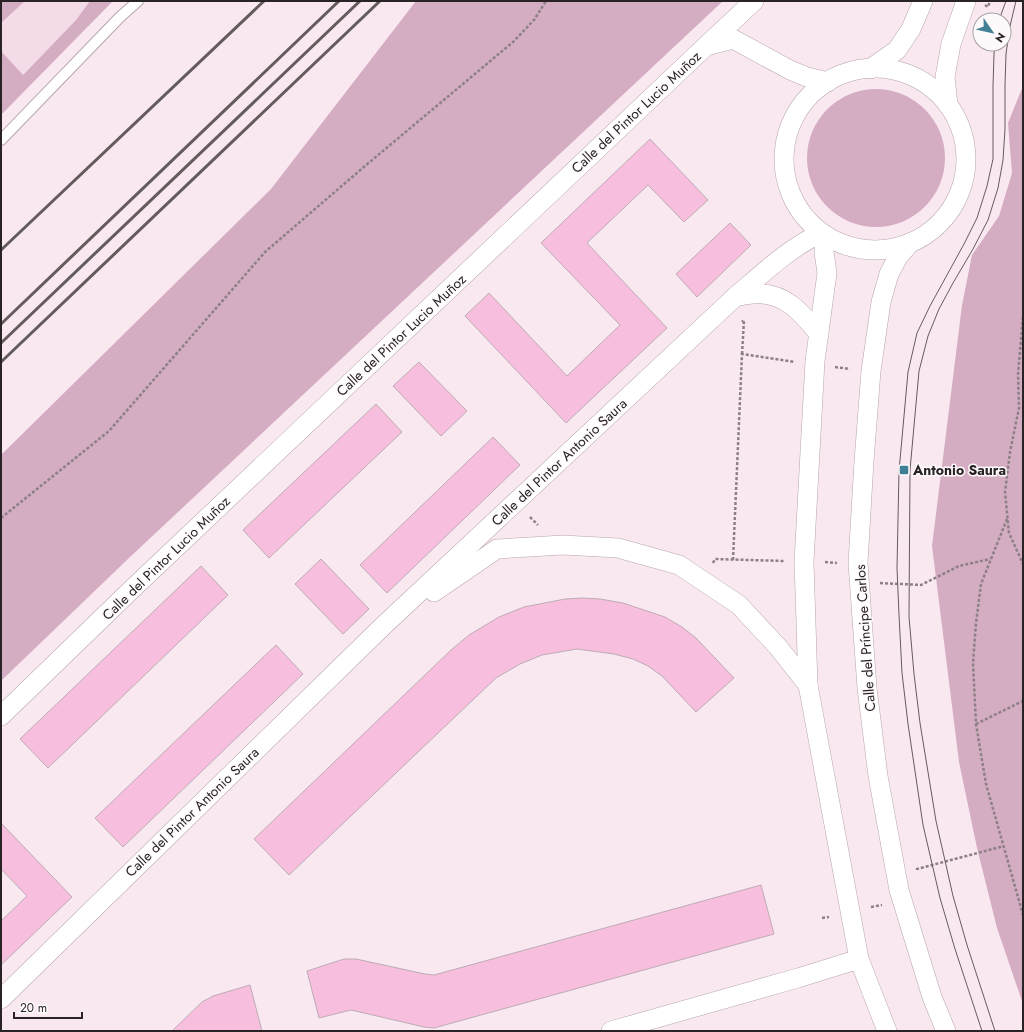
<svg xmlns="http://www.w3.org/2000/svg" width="1024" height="1032" viewBox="0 0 1024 1032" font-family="Jost,sans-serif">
<rect width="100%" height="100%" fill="#fae8f1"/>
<polygon fill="#f4dbe8" points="25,1 90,1 76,20 22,75 1,51 1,23"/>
<g fill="#d5adc2">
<polygon points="1,1 25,1 1,23"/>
<polygon points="90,1 113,1 1,115 1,51 23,75 76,20"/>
<polygon points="416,1 723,1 129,558 1,681 1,455 271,189"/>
<polygon points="1023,86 1023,1004 997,928 977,848 959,762 932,546 962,305 972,255 999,216 1012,173 1008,123"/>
<circle cx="876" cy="158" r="69"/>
</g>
<g fill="#f7bedd" stroke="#bdacb4">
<polygon points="650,139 708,200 684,222 648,185 587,243 667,328 566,423 465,316 489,293 567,376 620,325 541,243"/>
<polygon points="730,223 751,245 697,297 676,274"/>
<polygon points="419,362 467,411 441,436 393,386"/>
<polygon points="376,404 402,432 269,558 243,530"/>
<polygon points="493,437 520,465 387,593 360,565"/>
<polygon points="321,559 369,609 343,634 295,584"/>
<polygon points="201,566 228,595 48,768 20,739"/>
<polygon points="582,598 600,599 623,603 665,617 682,627 696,638 734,678 696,712 662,676 648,666 633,659 614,654 577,649 542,655 520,664 496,678 417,753 289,875 254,839 451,650 469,635 499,617 524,607 565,599"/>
<polygon points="276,645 303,674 123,847 95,818"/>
<polygon points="1,823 72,897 1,965 1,921 27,896 1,869"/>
<polygon points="761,885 774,934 434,1028 424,1027 351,1010 319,1018 307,971 344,959 356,959 425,974 434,975"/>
<polygon points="250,985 262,1031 172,1031 202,1002 213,996"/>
</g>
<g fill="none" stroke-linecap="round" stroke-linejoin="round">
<defs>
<polyline id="lane" points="1,140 120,17 138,1"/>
<g id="street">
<polyline points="707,45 754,1"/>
<circle cx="875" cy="159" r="91"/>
<polyline points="870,69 897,50 911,29 923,1"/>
<polyline points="948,105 945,77 951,44 966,1"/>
<polyline points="825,235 824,252 827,273 815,361 804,562 808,685 859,959 887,1031"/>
<polyline points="910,243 898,257 889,274 881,302 871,371 864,461 858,563 867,688 878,776 899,890 932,997 946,1031"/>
<path d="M735,297C741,296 747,294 753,294C784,291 802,313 819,334"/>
<polyline points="434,592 497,549 563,545 618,548 679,565 739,605 778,647 808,685"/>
<polyline points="1,716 130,591 706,46 733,39 790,70 807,77 828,82"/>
<path d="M1,999L383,626L735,297C762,274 789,248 821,233"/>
<polyline points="611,1031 798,978 859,959"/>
</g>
</defs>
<use href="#lane" stroke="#b6a5ae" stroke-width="12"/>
<use href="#street" stroke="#b6a5ae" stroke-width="20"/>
<g stroke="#8c8086" stroke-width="2.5" stroke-dasharray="3 2" stroke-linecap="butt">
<polyline points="985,5 988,7 990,1"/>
<polyline points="1023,317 1018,374 1019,408 1010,452 1005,492 1009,533 1023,564"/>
<polyline points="742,354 744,320 742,322"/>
<polyline points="835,367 850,369"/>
<polyline points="530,517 538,525"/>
<polyline points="1,518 109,431 265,252 365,166 513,42 534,20 546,1"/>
<polyline points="1007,519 981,584 976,623 973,663 976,724 986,784 1023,915"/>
<polyline points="733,560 742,354 795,362"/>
<polyline points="825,562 837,563"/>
<polyline points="713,563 715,559 784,561"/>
<polyline points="880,583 921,585 959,566 990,559"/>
<polyline points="976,724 1023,701"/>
<polyline points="917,870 917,869 1004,846"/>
<polyline points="871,907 882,905"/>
<polyline points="822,918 829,917"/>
</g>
<use href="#lane" stroke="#fff" stroke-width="10"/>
<use href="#street" stroke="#fff" stroke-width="19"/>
<g stroke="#645b5f" stroke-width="1">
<polyline points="999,20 1006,1"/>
<polyline points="982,1031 955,949 940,898 923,825 908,724 902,673 899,615 897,568 899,471 908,372 917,333 930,306 964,244 977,218 987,186 993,159 993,86 994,54 995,44"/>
<polyline points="995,1031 967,945 953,896 936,821 920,723 914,674 909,617 910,470 919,371 928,336 939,309 953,283 973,249 988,220 998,188 1003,160 1005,129 1005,85 1006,54 1010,26 1016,1"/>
</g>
<g stroke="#645b5f" stroke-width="3">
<polyline points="1,250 264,1"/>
<polyline points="1,324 339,1"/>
<polyline points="1,343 360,1"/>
<polyline points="1,362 380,1"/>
</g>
</g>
<rect fill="#417f94" stroke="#fefafc" stroke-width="1.5" x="899" y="465" width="10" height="10" rx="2"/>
<g text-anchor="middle" stroke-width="3" stroke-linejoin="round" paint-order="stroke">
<g font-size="14" fill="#292326" stroke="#fefafc">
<text transform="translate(636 112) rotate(-43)" y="5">Calle del Pintor Lucio Muñoz</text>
<text transform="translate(401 335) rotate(-43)" y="5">Calle del Pintor Lucio Muñoz</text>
<text transform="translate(559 462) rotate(-43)" y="5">Calle del Pintor Antonio Saura</text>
<text transform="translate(166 558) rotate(-44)" y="5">Calle del Pintor Lucio Muñoz</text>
<text transform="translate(865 638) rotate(-94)" y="5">Calle del Príncipe Carlos</text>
<text transform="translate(192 812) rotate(-44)" y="5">Calle del Pintor Antonio Saura</text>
</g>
<g font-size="14" font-weight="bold" fill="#292326" stroke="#fefafc" text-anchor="start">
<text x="913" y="475">Antonio Saura</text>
</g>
</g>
<rect width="1024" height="1032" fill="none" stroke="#292326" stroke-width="4"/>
<g transform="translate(992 32) rotate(124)"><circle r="19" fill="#fefafc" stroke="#a9a4a6"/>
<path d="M0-3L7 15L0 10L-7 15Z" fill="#417f94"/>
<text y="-6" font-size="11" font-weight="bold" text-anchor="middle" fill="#292326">N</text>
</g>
<path d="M14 1012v6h68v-6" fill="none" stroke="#292326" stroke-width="2"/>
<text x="20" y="1012" font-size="12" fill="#292326" stroke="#fefafc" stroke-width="3" paint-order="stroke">20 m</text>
</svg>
